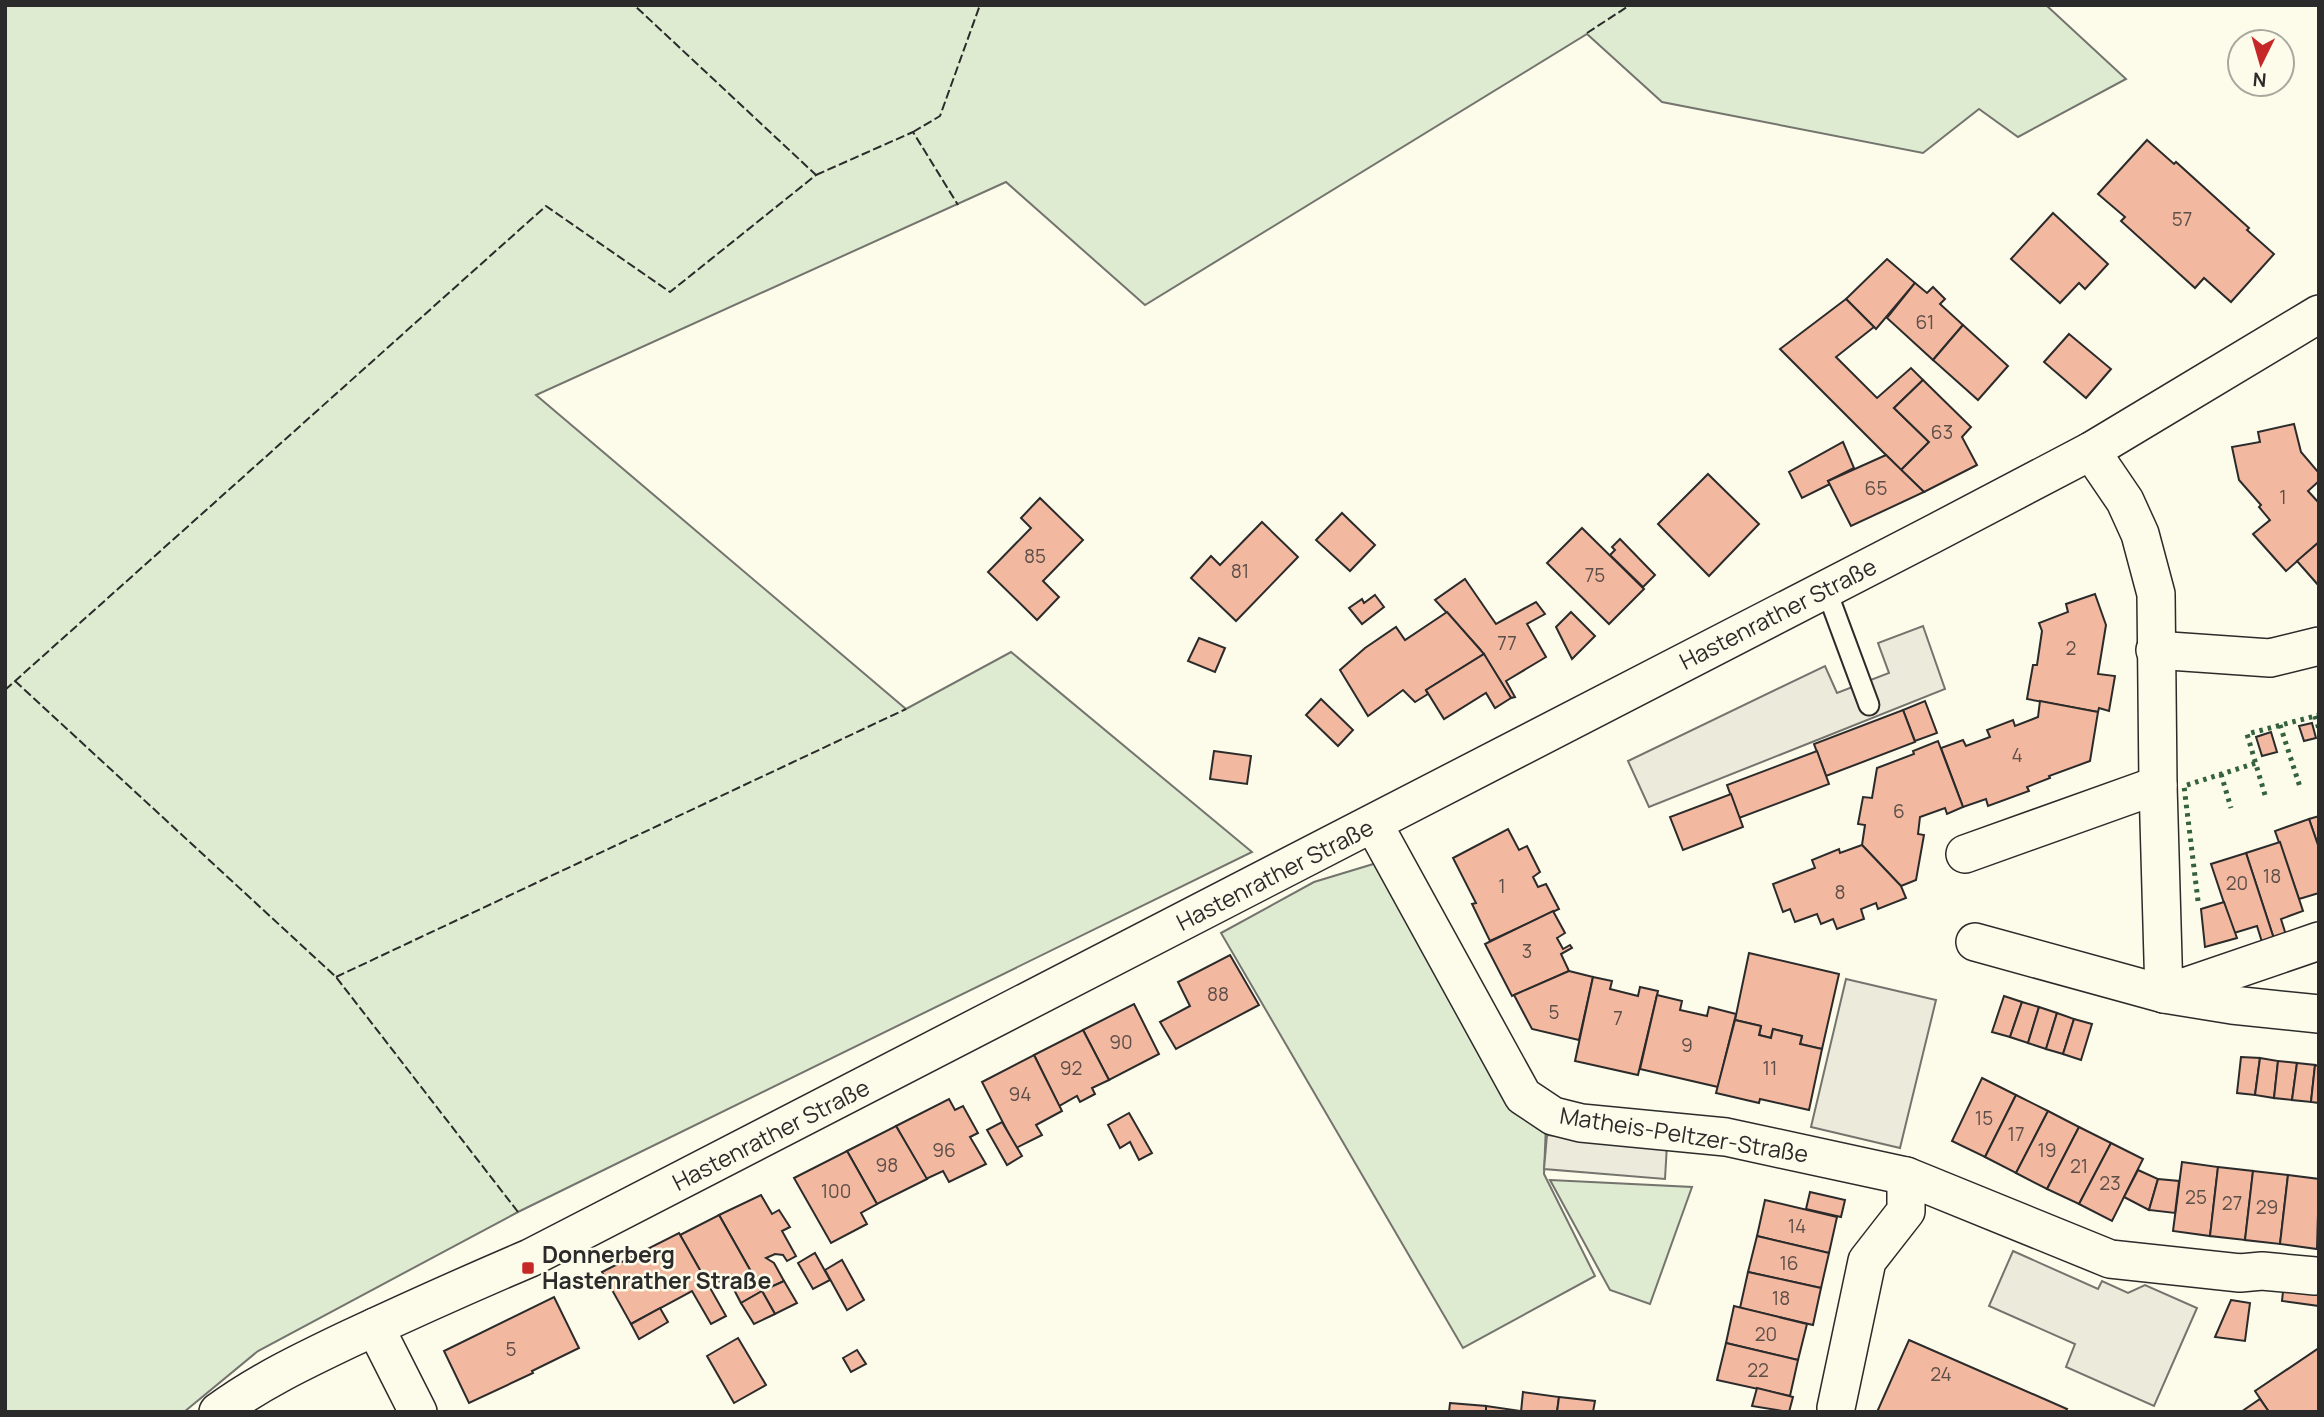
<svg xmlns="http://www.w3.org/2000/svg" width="2324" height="1417" viewBox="0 0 2324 1417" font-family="Manrope,sans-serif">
<rect width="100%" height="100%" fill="#fdfbea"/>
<g fill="#deebd1" stroke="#74746e" stroke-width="2">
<polygon points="5,5 2046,5 2126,79 2018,137 1979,109 1923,153 1662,102 1587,34 1145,305 1006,182 536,395 906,709 1011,652 1252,852 518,1212 258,1351 184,1412 5,1412"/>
<polygon points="1380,862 1546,1124 1544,1174 1595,1276 1463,1348 1221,933 1314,882"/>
<polygon points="1550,1180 1692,1187 1650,1304 1610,1290"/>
</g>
<g fill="#eceadb" stroke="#74746e" stroke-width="2">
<polygon points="1923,626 1945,689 1649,807 1628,761 1825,666 1837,693 1889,673 1878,643"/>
<polygon points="1846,979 1936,1000 1900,1148 1811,1127"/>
<polygon points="1547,1135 1667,1144 1665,1179 1544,1169"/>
<polygon points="2013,1251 2098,1289 2102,1281 2128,1293 2145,1285 2197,1308 2154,1406 2066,1367 2075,1344 1989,1306"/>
</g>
<g fill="#f2b8a0" stroke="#2b2b2b" stroke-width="2">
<polygon points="2147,140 2174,164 2176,162 2249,228 2247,230 2274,254 2231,302 2204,278 2195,288 2121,221 2125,217 2098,194"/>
<polygon points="2053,213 2108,264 2085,289 2079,283 2060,303 2011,259"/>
<polygon points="1887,259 1915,283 1876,329 1846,299"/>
<polygon points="1915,283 1927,293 1933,287 1945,299 1940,304 1963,325 1933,360 1887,318"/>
<polygon points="1846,299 1874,327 1836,357 1877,398 1911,368 1923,380 1894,408 1929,442 1901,470 1780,349"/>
<polygon points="1963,325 2008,366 1978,400 1933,360"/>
<polygon points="2069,334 2111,369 2086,398 2044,362"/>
<polygon points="1923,380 1971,427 1962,437 1977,465 1924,492 1901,470 1929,442 1894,408"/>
<polygon points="2294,424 2301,452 2319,473 2319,481 2308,491 2319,503 2319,542 2286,571 2253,534 2270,520 2259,507 2261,505 2239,480 2232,447 2260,442 2258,432"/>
<polygon points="1843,442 1854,468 1828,481 1830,484 1802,498 1789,472"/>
<polygon points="1886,455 1924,492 1851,526 1828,481"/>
<polygon points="1708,474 1759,524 1709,576 1658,524"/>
<polygon points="1040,498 1083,540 1043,581 1059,597 1037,620 988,572 1031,528 1021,518"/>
<polygon points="1342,513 1375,545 1350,571 1316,540"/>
<polygon points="1262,522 1298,557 1236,621 1191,578 1211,556 1220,565"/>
<polygon points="1582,528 1644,589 1609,624 1547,563"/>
<polygon points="1620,539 1655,575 1643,587 1610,555 1615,550 1612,547"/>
<polygon points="2319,542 2319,586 2297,561"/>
<polygon points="1465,579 1496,624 1536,602 1545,614 1527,624 1546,657 1506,681 1515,697 1511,698 1480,649 1435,600"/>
<polygon points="2095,594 2106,625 2098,674 2115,676 2109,711 2099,708 2098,712 2027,699 2033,665 2037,665 2042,631 2039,623 2068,612 2066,604"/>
<polygon points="1375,595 1384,607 1362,624 1349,608 1362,599 1364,603"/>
<polygon points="1447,612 1484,654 1426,690 1428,694 1415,702 1403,690 1368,716 1340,670 1365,648 1396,627 1405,640"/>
<polygon points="1571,612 1595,636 1572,659 1556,627"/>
<polygon points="1199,638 1225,648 1215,672 1188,661"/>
<polygon points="1484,654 1511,698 1495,708 1486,693 1444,719 1426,690"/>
<polygon points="1321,699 1353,730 1338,746 1306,715"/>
<polygon points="1925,701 1937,733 1915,741 1903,710"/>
<polygon points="2040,701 2098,712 2090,761 2049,776 2050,778 2027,787 2029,791 1988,806 1986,799 1963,807 1941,748 1963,740 1966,746 1990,737 1987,730 2013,720 2015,726 2038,717"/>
<polygon points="1903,710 1915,742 1826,776 1814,744"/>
<polygon points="2312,723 2316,738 2304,741 2299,726"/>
<polygon points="2271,732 2277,752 2262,756 2256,737"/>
<polygon points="1938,741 1963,807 1947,814 1945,808 1920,817 1918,834 1924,835 1916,880 1901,886 1862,845 1865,825 1858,824 1863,797 1872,798 1877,768 1914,754 1913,751"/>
<polygon points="1214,751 1251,756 1247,784 1210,779"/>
<polygon points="1817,751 1829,784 1739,818 1727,785"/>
<polygon points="1731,794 1743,827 1683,850 1670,817"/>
<polygon points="2319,816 2319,848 2309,819"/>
<polygon points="2309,819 2319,848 2319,893 2299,899 2275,831"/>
<polygon points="1508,829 1519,850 1527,846 1540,872 1533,877 1538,887 1546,884 1559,909 1490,941 1472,904 1476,903 1453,858"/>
<polygon points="2280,842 2303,911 2281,919 2286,935 2274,939 2246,853"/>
<polygon points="1862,845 1901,886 1906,898 1878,909 1876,903 1861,909 1864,919 1837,929 1833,919 1821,924 1817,914 1795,922 1790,909 1783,912 1773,884 1815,868 1812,860 1839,849 1840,853"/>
<polygon points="2246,853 2274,939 2262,942 2257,926 2234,933 2211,864"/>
<polygon points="2224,902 2237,938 2205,947 2201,909"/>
<polygon points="1553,911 1565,933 1557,938 1563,949 1570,945 1572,948 1561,954 1569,971 1512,996 1485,944"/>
<polygon points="1749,953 1839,974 1822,1049 1800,1044 1802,1036 1773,1029 1771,1038 1759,1035 1761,1026 1735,1020"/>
<polygon points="1230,955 1259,1005 1176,1049 1160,1022 1190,1006 1178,982"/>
<polygon points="1569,971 1593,977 1579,1040 1532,1029 1514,995"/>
<polygon points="1593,977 1612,981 1610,989 1638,996 1640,987 1658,991 1638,1075 1575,1061"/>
<polygon points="1657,995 1682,1001 1680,1010 1707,1016 1709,1007 1736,1014 1718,1087 1640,1069"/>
<polygon points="2004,996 2022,1002 2010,1037 1992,1032"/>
<polygon points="2022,1002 2039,1007 2028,1043 2010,1037"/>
<polygon points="1134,1004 1159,1054 1109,1080 1083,1030"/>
<polygon points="2039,1007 2057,1013 2046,1049 2028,1043"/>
<polygon points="2057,1013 2074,1019 2063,1054 2046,1049"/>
<polygon points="2074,1019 2092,1024 2081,1060 2063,1054"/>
<polygon points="1735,1020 1761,1026 1759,1035 1771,1038 1773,1029 1802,1036 1800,1044 1822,1049 1809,1110 1760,1099 1759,1103 1716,1093"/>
<polygon points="1083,1030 1109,1080 1092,1088 1095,1094 1080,1102 1077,1096 1059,1106 1034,1055"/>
<polygon points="1034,1055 1062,1111 1036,1125 1042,1135 1016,1148 982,1082"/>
<polygon points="2241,1057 2260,1058 2255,1095 2237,1093"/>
<polygon points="2260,1058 2278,1061 2274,1098 2255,1095"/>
<polygon points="2278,1061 2297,1063 2292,1100 2274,1098"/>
<polygon points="2297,1063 2315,1065 2311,1102 2292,1100"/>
<polygon points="2315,1065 2319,1066 2319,1103 2311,1102"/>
<polygon points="1982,1078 2016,1095 1985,1157 1952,1141"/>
<polygon points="2016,1095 2048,1111 2016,1173 1985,1157"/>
<polygon points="949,1099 955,1110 963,1106 978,1133 970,1137 986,1164 949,1182 943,1171 926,1179 896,1126"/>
<polygon points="2048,1111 2079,1127 2047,1189 2016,1173"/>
<polygon points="1129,1113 1152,1153 1139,1160 1130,1142 1120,1148 1108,1125"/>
<polygon points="1002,1122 1022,1156 1007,1165 987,1130"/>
<polygon points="896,1126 927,1179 877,1204 847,1151"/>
<polygon points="2079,1127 2111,1143 2079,1204 2047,1189"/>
<polygon points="2111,1143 2143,1159 2112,1221 2079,1204"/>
<polygon points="847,1151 877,1204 861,1213 867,1224 831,1243 794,1178"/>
<polygon points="2182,1162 2218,1167 2210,1236 2173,1231"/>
<polygon points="2218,1167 2253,1171 2245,1240 2210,1236"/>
<polygon points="2138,1170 2158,1179 2149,1210 2124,1197"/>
<polygon points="2253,1171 2288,1175 2280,1244 2245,1240"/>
<polygon points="2288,1175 2319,1179 2317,1249 2280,1244"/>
<polygon points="2158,1179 2179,1181 2175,1213 2149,1210"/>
<polygon points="1810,1192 1845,1200 1841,1217 1806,1209"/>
<polygon points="761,1195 772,1214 779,1210 790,1227 782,1231 796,1256 787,1261 783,1255 775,1254 766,1258 774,1263 784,1281 762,1291 719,1215"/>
<polygon points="1765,1200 1837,1217 1829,1253 1757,1236"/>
<polygon points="719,1215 762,1291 741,1303 730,1282 731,1276 709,1286 680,1235"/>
<polygon points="679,1233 726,1316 711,1324 692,1291 631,1324 602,1272"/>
<polygon points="1757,1236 1829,1253 1821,1288 1748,1272"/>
<polygon points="815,1253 830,1280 813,1289 798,1263"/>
<polygon points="842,1260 864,1300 847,1310 825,1270"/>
<polygon points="1748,1272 1821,1288 1813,1325 1740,1308"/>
<polygon points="784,1281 797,1303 775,1314 762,1291"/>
<polygon points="2284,1282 2319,1286 2319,1306 2282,1301"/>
<polygon points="762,1291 775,1314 754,1324 741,1303"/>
<polygon points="554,1297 579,1348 532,1371 533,1373 469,1403 444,1351"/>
<polygon points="2231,1300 2250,1303 2245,1341 2215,1337"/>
<polygon points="1734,1306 1807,1324 1798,1360 1726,1343"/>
<polygon points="660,1308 668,1322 639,1339 631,1324"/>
<polygon points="738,1338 766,1385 734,1403 707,1356"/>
<polygon points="1909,1340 2067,1409 2065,1412 1877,1412"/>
<polygon points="1726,1343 1798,1360 1790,1396 1717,1380"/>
<polygon points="2319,1348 2319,1412 2269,1412 2255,1391"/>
<polygon points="857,1350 866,1364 851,1372 843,1358"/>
<polygon points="1757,1388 1793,1397 1789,1412 1752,1406"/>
<polygon points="1523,1392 1559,1397 1557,1412 1521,1412"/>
<polygon points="1559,1397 1595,1401 1593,1412 1557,1412"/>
<polygon points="2260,1399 2269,1412 2241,1412"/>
<polygon points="1450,1403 1486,1406 1486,1412 1449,1412"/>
<polygon points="1486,1406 1521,1411 1521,1412 1486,1412"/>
</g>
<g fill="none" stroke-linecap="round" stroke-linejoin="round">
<defs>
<polyline id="lane" points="1826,589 1869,705"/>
<g id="street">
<polyline points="2091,451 2125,501 2140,534 2156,594 2158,785 2164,994 2319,941"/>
<polyline points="2155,650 2270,658 2319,646"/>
<polyline points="1374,825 1523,1096 1553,1116 1581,1123 1726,1137 1906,1176 2110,1259 2240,1273 2262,1271 2315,1276"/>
<polyline points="1965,854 2158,785"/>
<polyline points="1975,942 2164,994 2232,1005 2319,1014"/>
<polyline points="375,1327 418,1412"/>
<polyline points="1836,1408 1867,1261 1906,1211 1906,1176"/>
<path d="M218,1412C259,1382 303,1361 349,1339C409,1311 469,1284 530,1258L1931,535L2091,451L2319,314"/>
</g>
</defs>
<use href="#lane" stroke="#2b2b2b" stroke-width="23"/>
<use href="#street" stroke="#2b2b2b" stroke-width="40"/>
<use href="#lane" stroke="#fdfbea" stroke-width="19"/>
<use href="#street" stroke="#fdfbea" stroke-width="37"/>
<g stroke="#34623c" stroke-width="5" stroke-dasharray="3.5 5" stroke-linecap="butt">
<polyline points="2315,716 2319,729"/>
<polyline points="2280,725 2300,787"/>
<polyline points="2221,774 2231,808"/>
<polyline points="2265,795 2247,734 2319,715"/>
<polyline points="2198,901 2184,786 2256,763"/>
</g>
<g stroke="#2b2b2b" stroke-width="2" stroke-dasharray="9 3.5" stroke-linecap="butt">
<polyline points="1587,33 1630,5"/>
<polyline points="913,132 940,116 980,5"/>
<polyline points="816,175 913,132 958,205"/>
<polyline points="15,681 336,977 518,1212"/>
<polyline points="5,690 546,206 670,292 816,175 634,5"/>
<polyline points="336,977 906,709"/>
</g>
</g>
<rect fill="#c62828" stroke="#fdfbea" stroke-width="2.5" x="521" y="1261" width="14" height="14" rx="3.5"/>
<g text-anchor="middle" stroke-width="5" stroke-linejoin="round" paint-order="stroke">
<g font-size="19" fill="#5d4e48">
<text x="2182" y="226">57</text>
<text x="1925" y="329">61</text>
<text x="1942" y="439">63</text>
<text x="1876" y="495">65</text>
<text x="2283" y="504">1</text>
<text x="1035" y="563">85</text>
<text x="1240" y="578">81</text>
<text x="1595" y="582">75</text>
<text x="1507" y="650">77</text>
<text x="2071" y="655">2</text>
<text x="2017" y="762">4</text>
<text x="1899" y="818">6</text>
<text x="2272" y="883">18</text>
<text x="2237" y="890">20</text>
<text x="1502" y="893">1</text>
<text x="1840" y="899">8</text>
<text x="1527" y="958">3</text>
<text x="1218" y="1001">88</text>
<text x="1554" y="1019">5</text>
<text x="1618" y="1025">7</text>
<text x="1121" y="1049">90</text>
<text x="1687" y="1052">9</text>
<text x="1071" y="1075">92</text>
<text x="1770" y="1075">11</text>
<text x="1020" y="1101">94</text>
<text x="1984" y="1125">15</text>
<text x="2016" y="1141">17</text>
<text x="944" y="1157">96</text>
<text x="2047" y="1157">19</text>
<text x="887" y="1172">98</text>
<text x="2079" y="1173">21</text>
<text x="2110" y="1190">23</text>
<text x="836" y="1198">100</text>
<text x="2196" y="1204">25</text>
<text x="2232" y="1210">27</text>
<text x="2267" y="1214">29</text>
<text x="1797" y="1233">14</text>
<text x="1789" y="1270">16</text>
<text x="1781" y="1305">18</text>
<text x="1766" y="1341">20</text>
<text x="511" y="1356">5</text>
<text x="1758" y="1377">22</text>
<text x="1941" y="1381">24</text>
</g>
<g font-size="23" fill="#2b2b2b" stroke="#fdfbea">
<text transform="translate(1778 614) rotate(-27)" y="8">Hastenrather Straße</text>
<text transform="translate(1275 875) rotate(-27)" y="8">Hastenrather Straße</text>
<text transform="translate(771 1135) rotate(-27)" y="8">Hastenrather Straße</text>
<text transform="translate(1684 1135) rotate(9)" y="8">Matheis-Peltzer-Straße</text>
</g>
<g font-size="23" font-weight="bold" fill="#2b2b2b" stroke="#fdfbea" text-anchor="start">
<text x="542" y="1263">Donnerberg<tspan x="542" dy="26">Hastenrather Straße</tspan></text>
</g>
</g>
<rect width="2324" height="1417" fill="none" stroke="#2b2b2b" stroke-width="14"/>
<g transform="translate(2261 63) rotate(185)"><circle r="33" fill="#fdfbea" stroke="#a9a89e" stroke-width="2"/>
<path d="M0-5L12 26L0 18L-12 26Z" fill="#c62828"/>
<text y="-10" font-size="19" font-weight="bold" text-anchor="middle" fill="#2b2b2b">N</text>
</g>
</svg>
